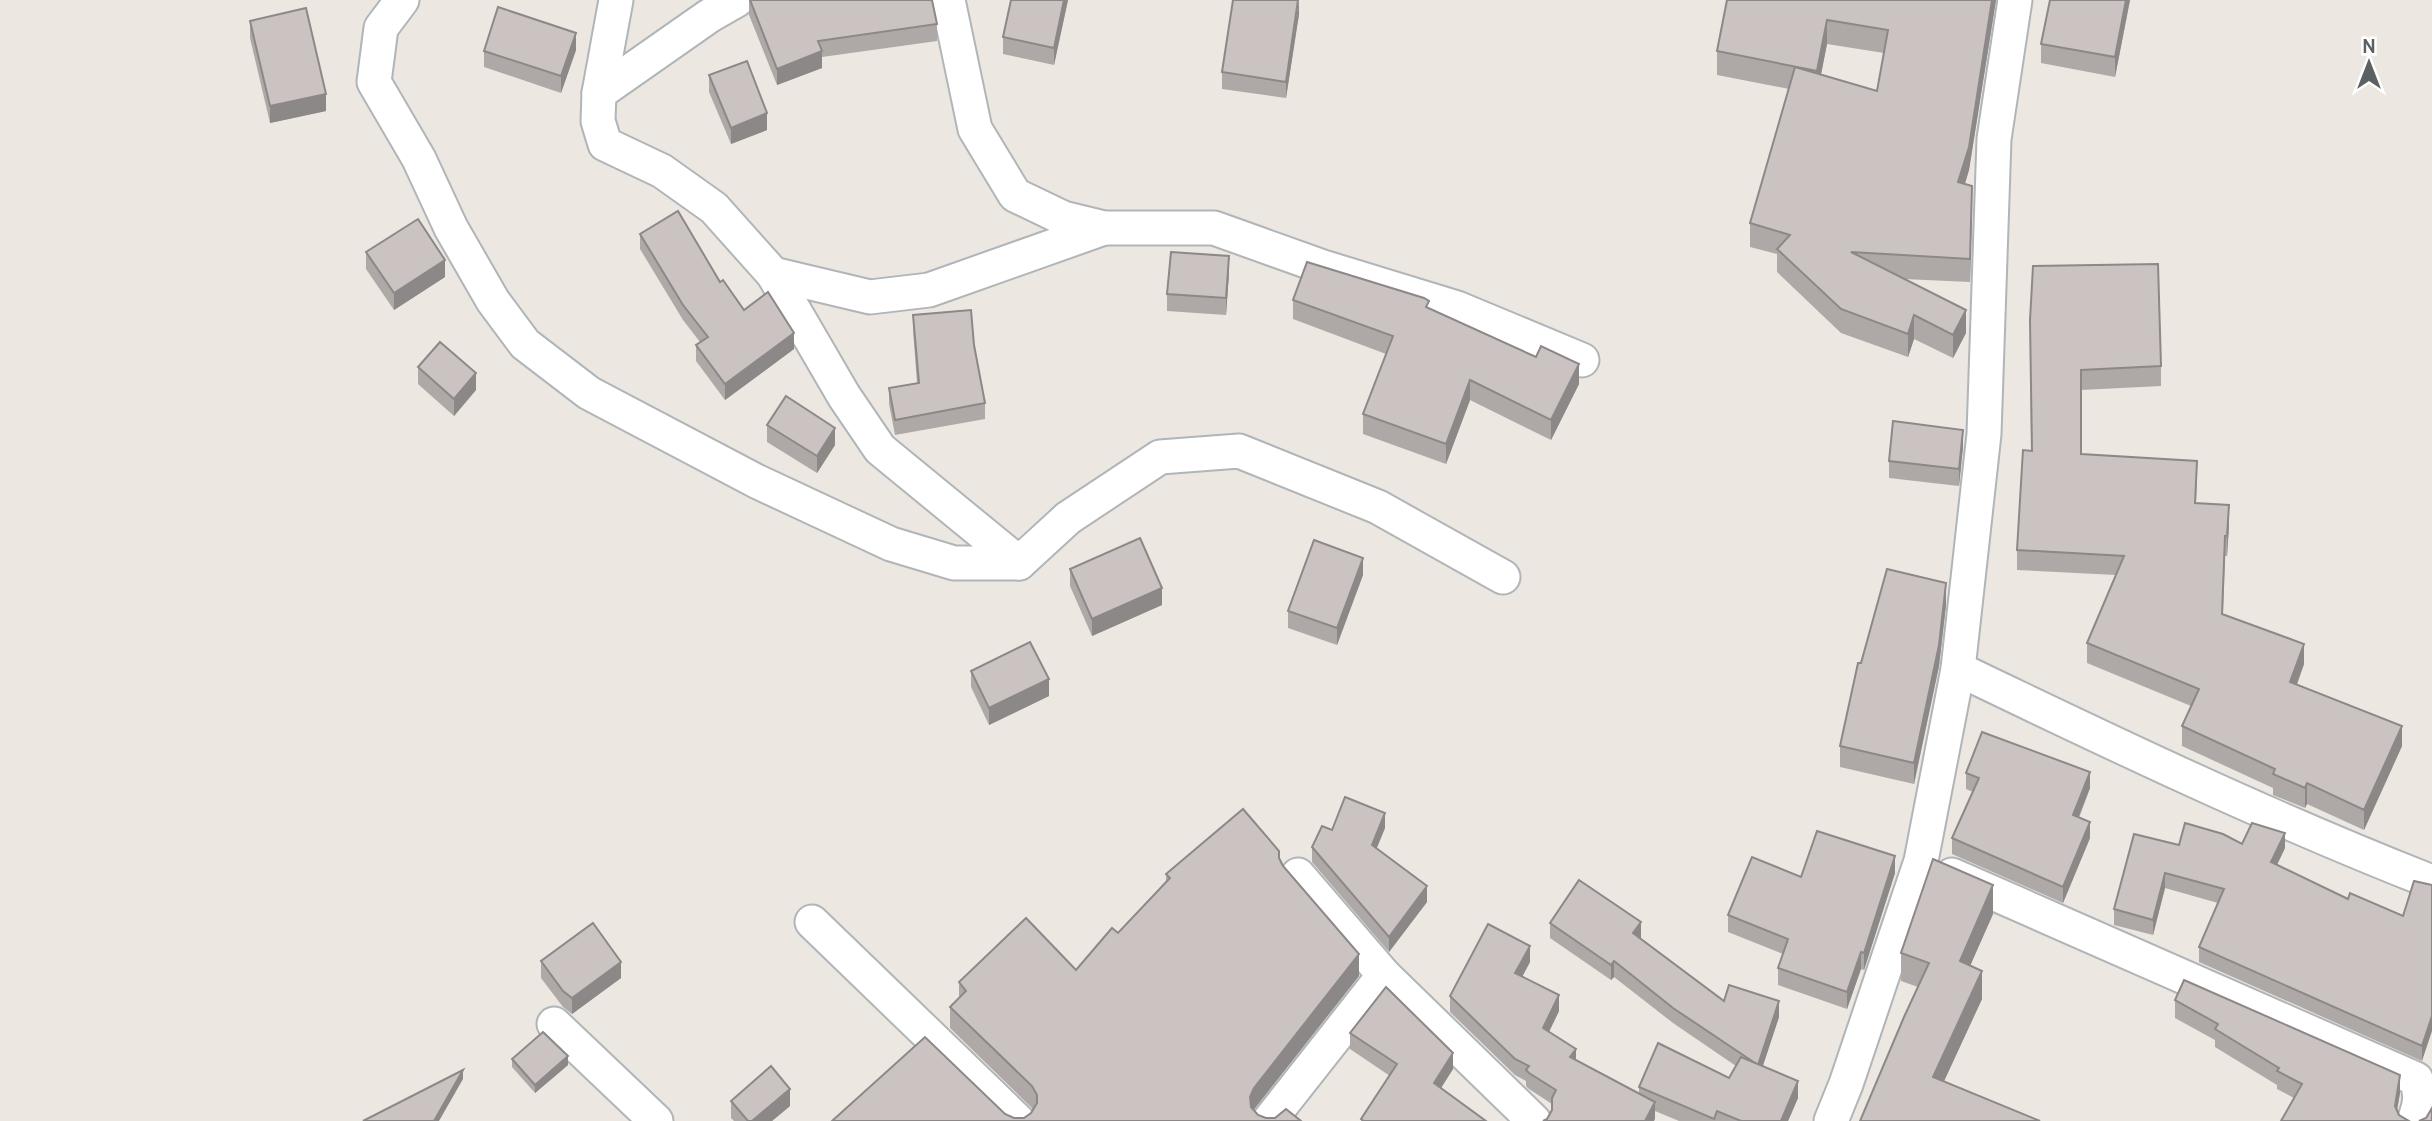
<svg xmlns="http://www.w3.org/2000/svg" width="2432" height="1121" viewBox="0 0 2432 1121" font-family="Cabin,sans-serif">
<rect width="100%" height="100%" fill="#ede7e2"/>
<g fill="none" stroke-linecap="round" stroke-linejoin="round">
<defs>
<g id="minor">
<polyline points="402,0 381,28 374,82 419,159 451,228 493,301 525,344 589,393 756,481 891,544 954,563 1019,563 1068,518 1160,457 1239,451 1378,507 1503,577"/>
<polyline points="616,0 599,93 598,121 605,144 662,171 714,208 773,274 844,396 880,449 1019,563"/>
<polyline points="948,0 975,129 1015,195 1063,218 1104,228 1214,228 1323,267 1457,308 1582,360"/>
<polyline points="599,93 709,16 737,0"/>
<polyline points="773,274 870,297 929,290 1104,228"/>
<path d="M1958,669C2114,744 2271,819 2432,882"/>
<polyline points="1298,875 1384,975 1534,1121"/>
<path d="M1952,875L2416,1079C2422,1095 2420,1105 2414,1121"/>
<polyline points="812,922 1018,1121"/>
<polyline points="554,1024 656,1121"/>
<polyline points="1269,1121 1384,975"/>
<polyline points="1831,1121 1846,1084 1921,861 1958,669 1984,434 1994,139 2015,0"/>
</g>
</defs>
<use href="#minor" stroke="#b0b5b7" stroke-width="37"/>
<use href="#minor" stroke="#fff" stroke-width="33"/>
</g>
<g fill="#aea8a7" fill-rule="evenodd">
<polygon points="749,0 932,0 937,24 937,41 822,57 822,68 777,85 749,15"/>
<polygon points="1068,0 1054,65 1003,54 1003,37"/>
<path d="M1727,0H1996L1969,170L1965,184L1972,209L1970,282L1904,279L1966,333L1953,358L1914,339L1908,357L1841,333L1777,272V254L1750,247V223L1789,89L1717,75V51ZM1827,44L1884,53L1877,91L1821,75Z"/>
<polygon points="2130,0 2115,77 2041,63 2041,44"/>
<polygon points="1299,14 1286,98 1222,89 1222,72"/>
<polygon points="250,21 326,111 270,123 250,38"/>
<polygon points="576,50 561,93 484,67 484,51"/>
<polygon points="709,75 767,130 731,144 709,92"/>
<polygon points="640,234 720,282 744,310 794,349 725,400 696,361 696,345 700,342 683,320 640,249"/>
<polygon points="366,252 445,277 394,310 366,269"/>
<polygon points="1229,273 1226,315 1167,311 1167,294"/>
<polygon points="1293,300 1429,308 1579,384 1551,440 1470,400 1446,464 1363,434 1363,414 1386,354 1293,319"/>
<polygon points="913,315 985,403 985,419 895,435 889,404 889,388 917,383 913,330"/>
<polygon points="2030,320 2161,366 2161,386 2081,390 2081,454 2197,481 2196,503 2229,525 2227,556 2225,556 2223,615 2304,664 2297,685 2402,746 2364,830 2307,804 2305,808 2273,795 2273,788 2182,746 2182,726 2191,706 2087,663 2087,643 2116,575 2017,570 2017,550 2031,451"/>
<polygon points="418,367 476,390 454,416 418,384"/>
<polygon points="767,425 835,445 817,473 767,442"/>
<polygon points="1963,447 1959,486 1889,478 1889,461"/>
<polygon points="1070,569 1162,605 1092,636 1070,586"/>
<polygon points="1363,575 1337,645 1288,628 1288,611"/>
<polygon points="1946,605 1939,666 1914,784 1840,767 1840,746 1861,663"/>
<polygon points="971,671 1049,696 989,725 971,687"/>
<polygon points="1966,773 2090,788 2079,818 2090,838 2063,903 1952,854 1952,838 1973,792 1966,789"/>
<polygon points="1385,828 1376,848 1427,902 1389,952 1312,862 1312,847 1332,830"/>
<polygon points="2242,844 2285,848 2277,865 2348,899 2403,916 2432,885 2422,1061 2199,962 2199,947 2218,903 2165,888 2153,935 2114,925 2114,909 2179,845"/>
<polygon points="1279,858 1283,866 1359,976 1254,1110 1258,1115 1266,1118 1301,1121 832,1121 1005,1114 1014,1118 1024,1118 1031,1113 1033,1110 1032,1108 950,1028 950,1007 959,998 959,982 1076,970 1118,933 1166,882 1166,874"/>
<polygon points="1895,873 1864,970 1861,969 1847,1009 1778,985 1778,968 1783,954 1728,932 1728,915 1801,877"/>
<polygon points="1993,914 1970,965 1982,999 1944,1081 1860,1121 1918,987 1901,981 1901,953"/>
<polygon points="1550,923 1641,938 1640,939 1724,1001 1779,1017 1762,1067 1798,1098 1788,1121 1679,1121 1655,1111 1655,1119 1547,1119 1552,1111 1552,1104 1529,1089 1526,1086 1526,1081 1515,1075 1450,1012 1450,996 1530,962 1522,977 1559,1011 1549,1032 1576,1060 1639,1094 1639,1087 1729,1078 1736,1066 1673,1023 1614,977 1611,980 1550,938"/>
<polygon points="541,961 621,978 572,1014 563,1007 541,978"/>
<polygon points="2175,1000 2400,1093 2397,1111 2294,1098 2277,1089 2277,1085 2215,1047 2215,1040 2175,1018"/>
<polygon points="1350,1033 1453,1069 1441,1088 1486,1121 1361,1121 1361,1119 1390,1076 1350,1049"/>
<polygon points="512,1059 568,1065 535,1093 512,1067"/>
<polygon points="731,1101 790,1106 772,1121 734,1121 731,1118"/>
</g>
<g fill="#8d8888">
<polygon points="1064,0 1068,0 1054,65 1054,48"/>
<polygon points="1299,0 1299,14 1286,98 1286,82"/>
<polygon points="1992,0 1996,0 1969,170 1958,206 1958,182"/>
<polygon points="2126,0 2130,0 2115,77 2115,57"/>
<polygon points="1827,20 1827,44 1817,94 1817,71"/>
<polygon points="576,33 576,50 561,93 561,76"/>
<polygon points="822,51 822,68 777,85 777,69"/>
<polygon points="326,94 326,111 270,123 270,106"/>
<polygon points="767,113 767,130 731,144 731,128"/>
<polygon points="1972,186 1972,209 1970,282 1970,259"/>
<polygon points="1229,256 1229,273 1226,315 1226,298"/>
<polygon points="445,260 445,277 394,310 394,293"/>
<polygon points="1966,310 1966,333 1953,358 1953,335"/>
<polygon points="1914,315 1914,339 1908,357 1908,334"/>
<polygon points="794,333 794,349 725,400 725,384"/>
<polygon points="1579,364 1579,384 1551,440 1551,420"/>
<polygon points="476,373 476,390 454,416 454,399"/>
<polygon points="1470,380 1470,400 1446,464 1446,444"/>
<polygon points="835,428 835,445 817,473 817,456"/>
<polygon points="1963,430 1963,447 1959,486 1959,469"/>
<polygon points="2229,505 2229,525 2227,556 2227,536"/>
<polygon points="1363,558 1363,575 1337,645 1337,628"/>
<polygon points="1946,583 1946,605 1939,666 1914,784 1914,763"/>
<polygon points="1162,588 1162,605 1092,636 1092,619"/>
<polygon points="2304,644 2304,664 2290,702 2290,682"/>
<polygon points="1049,679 1049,696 989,725 989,708"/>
<polygon points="2402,726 2402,746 2364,830 2364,810"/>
<polygon points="2090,772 2090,788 2073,831 2073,815"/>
<polygon points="2307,783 2307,804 2305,808 2305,788"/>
<polygon points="1385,813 1385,828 1372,860 1372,845"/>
<polygon points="2090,822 2090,838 2063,903 2063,887"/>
<polygon points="2285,833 2285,848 2271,877 2271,862"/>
<polygon points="1895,856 1895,873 1864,970 1864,953"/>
<polygon points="2165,873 2165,888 2153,935 2153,920"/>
<polygon points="1993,885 1993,914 1960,989 1960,961"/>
<polygon points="1427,886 1427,902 1389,952 1389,937"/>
<polygon points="1641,922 1641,938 1633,949 1633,933"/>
<polygon points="1530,946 1530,962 1515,990 1515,973"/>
<polygon points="1861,952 1861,969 1847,1009 1847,992"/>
<polygon points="1359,954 1359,976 1254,1109 1250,1119 1250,1097 1254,1088"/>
<polygon points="1614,961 1614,977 1611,980 1611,965"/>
<polygon points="621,962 621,978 572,1014 572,998"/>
<polygon points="1982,971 1982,999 1933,1105 1933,1077"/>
<polygon points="1559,995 1559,1011 1543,1044 1543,1028"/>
<polygon points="1779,1001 1779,1017 1758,1081 1758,1065"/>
<polygon points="2432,1016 2432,1031 2422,1061 2422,1046"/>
<polygon points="1576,1049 1576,1065 1570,1057"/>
<polygon points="1453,1053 1453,1069 1434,1099 1434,1083"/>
<polygon points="568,1056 568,1065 535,1093 535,1085"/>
<polygon points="463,1070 463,1079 439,1121 434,1121"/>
<polygon points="2400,1075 2400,1093 2395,1121 2395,1106"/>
<polygon points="1798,1081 1798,1098 1788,1121 1781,1121"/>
<polygon points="790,1089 790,1106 772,1121 752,1121"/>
<polygon points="1655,1102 1655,1119 1654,1121 1645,1121"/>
</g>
<g fill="#cac3c2" stroke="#8d8888" stroke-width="2">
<polygon points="750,0 932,0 937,24 818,41 822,51 777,69"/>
<polygon points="1011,0 1064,0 1054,48 1003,37"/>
<polygon points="1233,0 1298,0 1286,82 1222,72"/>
<polygon points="1727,0 1992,0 1969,147 1958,182 1972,186 1970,259 1851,252 1966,310 1953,335 1914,315 1908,334 1841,309 1777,249 1790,235 1750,223 1795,67 1877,91 1888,30 1827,20 1817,71 1717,51"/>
<polygon points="2050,0 2126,0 2115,57 2041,44"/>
<polygon points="498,7 576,33 561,76 484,51"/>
<polygon points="306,8 326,94 270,106 250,21"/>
<polygon points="747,61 767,113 731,128 709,75"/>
<polygon points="678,211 720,282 723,280 744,310 768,292 794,333 725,384 696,345 708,337 683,305 640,234"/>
<polygon points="418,219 445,260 394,293 366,252"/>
<polygon points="1171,252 1229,256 1226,298 1167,294"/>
<polygon points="1307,262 1424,298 1429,301 1426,307 1536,357 1541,346 1579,364 1551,420 1470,380 1446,444 1363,414 1393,336 1293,300"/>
<polygon points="2158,264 2161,366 2081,370 2081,454 2197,461 2195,503 2229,505 2227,536 2225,536 2222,614 2304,644 2290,682 2402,726 2364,810 2307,783 2305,788 2273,774 2275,769 2182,726 2199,689 2087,643 2124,556 2017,550 2023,450 2032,451 2030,320 2033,266"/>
<polygon points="971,310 974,345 985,403 895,420 889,388 919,383 913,315"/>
<polygon points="440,342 476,373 454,399 418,367"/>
<polygon points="786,396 835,428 817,456 767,425"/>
<polygon points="1893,421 1963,430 1959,469 1889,461"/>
<polygon points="1140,538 1162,588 1092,619 1070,569"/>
<polygon points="1314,540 1363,558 1337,628 1288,611"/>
<polygon points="1887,569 1946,583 1939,645 1914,763 1840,746 1858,663 1861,663"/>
<polygon points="1030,642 1049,679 989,708 971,671"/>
<polygon points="1982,732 2090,772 2073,815 2090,822 2063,887 1952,838 1979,778 1966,773"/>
<polygon points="1345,797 1385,813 1372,845 1427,886 1389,937 1312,847 1322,826 1332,830"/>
<polygon points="1243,809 1279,851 1279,858 1283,866 1359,954 1254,1088 1250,1097 1251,1107 1258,1115 1266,1118 1275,1118 1286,1109 1301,1121 832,1121 925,1037 1005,1114 1014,1118 1024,1118 1031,1113 1037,1103 1037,1095 1032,1086 950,1007 966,991 959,982 1026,918 1076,970 1112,928 1118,933 1170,878 1166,874"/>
<polygon points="2185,823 2223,834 2242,844 2252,823 2285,833 2271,862 2348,899 2350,893 2403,916 2414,881 2432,885 2432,1016 2422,1046 2199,947 2224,889 2165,873 2153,920 2114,909 2134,834 2179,845"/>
<polygon points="1817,831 1895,856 1864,953 1861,952 1847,992 1778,968 1788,939 1728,915 1752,857 1801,877"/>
<polygon points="1933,859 1993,885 1960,961 1982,971 1933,1077 2040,1121 1860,1121 1904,1017 1929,963 1901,953"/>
<polygon points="1579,880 1641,922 1633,933 1724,1001 1729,985 1779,1001 1758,1065 1673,1008 1614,961 1611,965 1550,923"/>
<polygon points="593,923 621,962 572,998 563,991 541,961"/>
<polygon points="1488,924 1530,946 1515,973 1559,995 1543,1028 1576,1049 1570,1057 1655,1102 1645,1121 1543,1121 1547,1119 1552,1110 1552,1098 1556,1090 1529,1073 1526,1070 1529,1066 1515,1059 1450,996"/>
<polygon points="2184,980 2400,1075 2395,1106 2399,1115 2409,1121 2281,1121 2302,1084 2277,1071 2279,1068 2215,1029 2218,1024 2175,1000"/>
<polygon points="1386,987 1453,1053 1434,1083 1486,1121 1364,1121 1361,1119 1397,1064 1350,1033"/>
<polygon points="543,1032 568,1056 535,1085 512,1059"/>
<polygon points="1658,1043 1729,1078 1741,1057 1798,1081 1781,1121 1741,1121 1717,1111 1714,1119 1639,1087"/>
<polygon points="771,1066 790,1089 752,1121 748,1121 731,1101"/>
<polygon points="463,1070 434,1121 363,1121"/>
<polygon points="2432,1108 2432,1121 2419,1121 2426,1118"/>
</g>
<g transform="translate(2369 63)" stroke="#ffffff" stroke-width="5" paint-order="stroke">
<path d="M0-5L12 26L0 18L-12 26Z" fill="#5b6163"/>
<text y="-10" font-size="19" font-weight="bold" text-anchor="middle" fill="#5b6163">N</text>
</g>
</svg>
